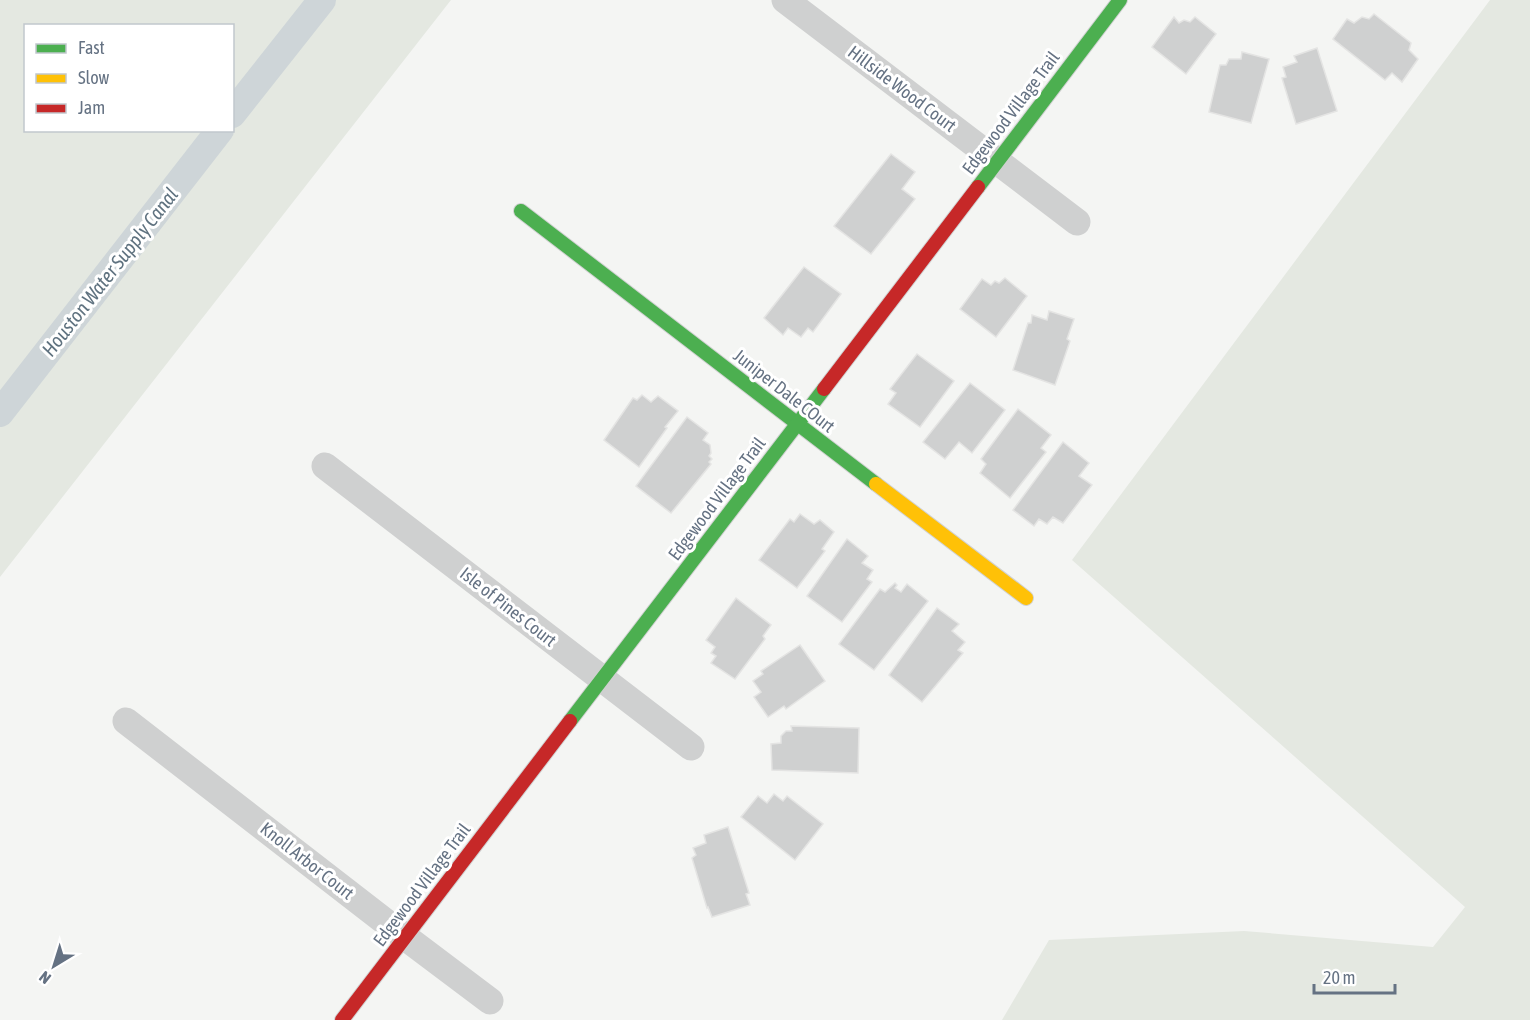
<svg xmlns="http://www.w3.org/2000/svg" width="1530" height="1020" viewBox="0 0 1530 1020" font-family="'Asap Condensed',sans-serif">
<rect width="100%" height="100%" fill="#f4f5f3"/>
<g fill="#e4e8e1" fill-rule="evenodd">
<path d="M0,0H451L0,577ZM26,26H232V130H26Z"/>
<polygon points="1490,0 1530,0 1530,1020 1002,1020 1049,940 1244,931 1433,947 1465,907 1072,560"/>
</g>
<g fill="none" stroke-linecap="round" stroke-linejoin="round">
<g stroke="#ced5d8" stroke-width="28">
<polyline points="232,114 322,0"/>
<polyline points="0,413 220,130"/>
</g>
</g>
<g fill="#cfd0d0" stroke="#e4e4e3" stroke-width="1.5">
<polygon points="1374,14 1411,43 1409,50 1418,59 1402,82 1392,73 1385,80 1333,39 1347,19 1354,23 1362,17 1369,19"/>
<polygon points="1174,17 1179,23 1184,20 1190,22 1195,17 1216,34 1186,74 1152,47"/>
<polygon points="1317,48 1337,111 1296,124 1282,78 1286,77 1283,67 1297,62 1294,56"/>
<polygon points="1242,52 1269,59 1251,123 1209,112 1220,65 1226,65 1229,59 1241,59"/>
<polygon points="891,154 915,172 902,189 915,199 871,254 834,226"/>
<polygon points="804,267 841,294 813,332 808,328 801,337 788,328 783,335 764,318"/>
<polygon points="1005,278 1027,296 996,337 960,309 982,279 991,285 995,281 999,283"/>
<polygon points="1049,311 1074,319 1067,339 1070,341 1055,385 1013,370 1028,323 1031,323 1032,315 1047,320"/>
<polygon points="917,354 954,381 920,427 888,404 896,393 890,389"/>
<polygon points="970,383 1005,410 972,453 959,442 945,459 923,442"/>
<polygon points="642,395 651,402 658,396 678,411 665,427 667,428 639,467 604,440 633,398 637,400"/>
<polygon points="1018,409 1051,435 1041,448 1046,452 1010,498 980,473 986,464 981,459"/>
<polygon points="687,417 708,433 703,440 710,445 711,453 709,456 712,459 709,462 711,464 671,513 636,486"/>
<polygon points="1063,442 1089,463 1079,476 1092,485 1063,523 1053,517 1047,524 1039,519 1034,526 1013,510"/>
<polygon points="800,514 814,524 820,520 834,532 822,549 825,551 797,588 759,560 790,519 794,522"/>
<polygon points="847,539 868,556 862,563 873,570 867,579 872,582 842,622 807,596"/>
<polygon points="895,583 897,585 895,588 901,592 907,584 928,601 874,670 839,644 880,589 885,592"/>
<polygon points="736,598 771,625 763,636 765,639 735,679 711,663 716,656 711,653 715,647 706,640"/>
<polygon points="937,608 959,624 952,631 965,642 958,650 963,653 922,702 889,675"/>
<polygon points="800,645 825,681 786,709 784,706 768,717 754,697 761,692 753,681 763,674 761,671"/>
<polygon points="791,726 859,728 858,773 772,770 771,744 781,743 781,736 786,731 792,731"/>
<polygon points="774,794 783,801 787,796 823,824 795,860 741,817 758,796 767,803"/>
<polygon points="728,827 749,893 746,894 750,905 712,917 708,907 707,908 692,858 696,855 693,848 706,843 704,835"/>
</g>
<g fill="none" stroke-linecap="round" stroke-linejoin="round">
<defs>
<g id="fast">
<polyline points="978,187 1120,0"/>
<polyline points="521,211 876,484"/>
<polyline points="570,721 824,389"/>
</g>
<polyline id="slow" points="876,484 1026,598"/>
<g id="jam">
<polyline points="824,389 978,187"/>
<polyline points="342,1020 570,721"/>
</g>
</defs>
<use href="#fast" stroke="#d1d2d2" stroke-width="16"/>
<use href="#slow" stroke="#d1d2d2" stroke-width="16"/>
<use href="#jam" stroke="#d1d2d2" stroke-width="16"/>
<g stroke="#cfd0d0" stroke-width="27">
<polyline points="785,0 1077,222"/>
<polyline points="325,466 691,747"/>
<polyline points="126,721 405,937 490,1001"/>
</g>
<use href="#fast" stroke="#4caf50" stroke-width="14"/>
<use href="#slow" stroke="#ffc107" stroke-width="14"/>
<use href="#jam" stroke="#c62828" stroke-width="14"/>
</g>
<g text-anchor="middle" stroke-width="6" stroke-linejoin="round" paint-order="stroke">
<g font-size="18" fill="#657283" stroke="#fff">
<text transform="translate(902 89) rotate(37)" y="6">Hillside Wood Court</text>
<text transform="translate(1011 113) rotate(-53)" y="6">Edgewood Village Trail</text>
<text transform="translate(784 391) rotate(38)" y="6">Juniper Dale COurt</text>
<text transform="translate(717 499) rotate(-53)" y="6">Edgewood Village Trail</text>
<text transform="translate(508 607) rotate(38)" y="6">Isle of Pines Court</text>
<text transform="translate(307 861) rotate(38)" y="6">Knoll Arbor Court</text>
<text transform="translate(422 885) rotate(-53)" y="6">Edgewood Village Trail</text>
</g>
<g font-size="20" font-style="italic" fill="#607380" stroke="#fff">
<text transform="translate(110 272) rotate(-52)" y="7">Houston Water Supply Canal</text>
</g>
</g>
<rect x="24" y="24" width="210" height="108" fill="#ffffff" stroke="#c1c7cd" stroke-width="1.5"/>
<rect x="36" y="44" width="30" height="9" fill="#4caf50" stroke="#c1c7cd" stroke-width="1.5"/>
<text x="78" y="54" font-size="18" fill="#657283">Fast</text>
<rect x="36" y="74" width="30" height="9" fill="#ffc107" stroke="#c1c7cd" stroke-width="1.5"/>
<text x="78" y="84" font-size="18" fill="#657283">Slow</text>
<rect x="36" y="104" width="30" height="9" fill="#c62828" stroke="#c1c7cd" stroke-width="1.5"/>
<text x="78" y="114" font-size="18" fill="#657283">Jam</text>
<g transform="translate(54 966) rotate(218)" stroke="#ffffff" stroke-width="4.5" paint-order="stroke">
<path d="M0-4.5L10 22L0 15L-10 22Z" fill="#657283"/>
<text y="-9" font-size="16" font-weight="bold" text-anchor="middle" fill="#657283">N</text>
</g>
<path d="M1314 984v9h81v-9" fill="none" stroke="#657283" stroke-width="3"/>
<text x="1323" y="984" font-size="18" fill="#657283" stroke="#ffffff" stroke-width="4.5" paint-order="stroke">20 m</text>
</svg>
